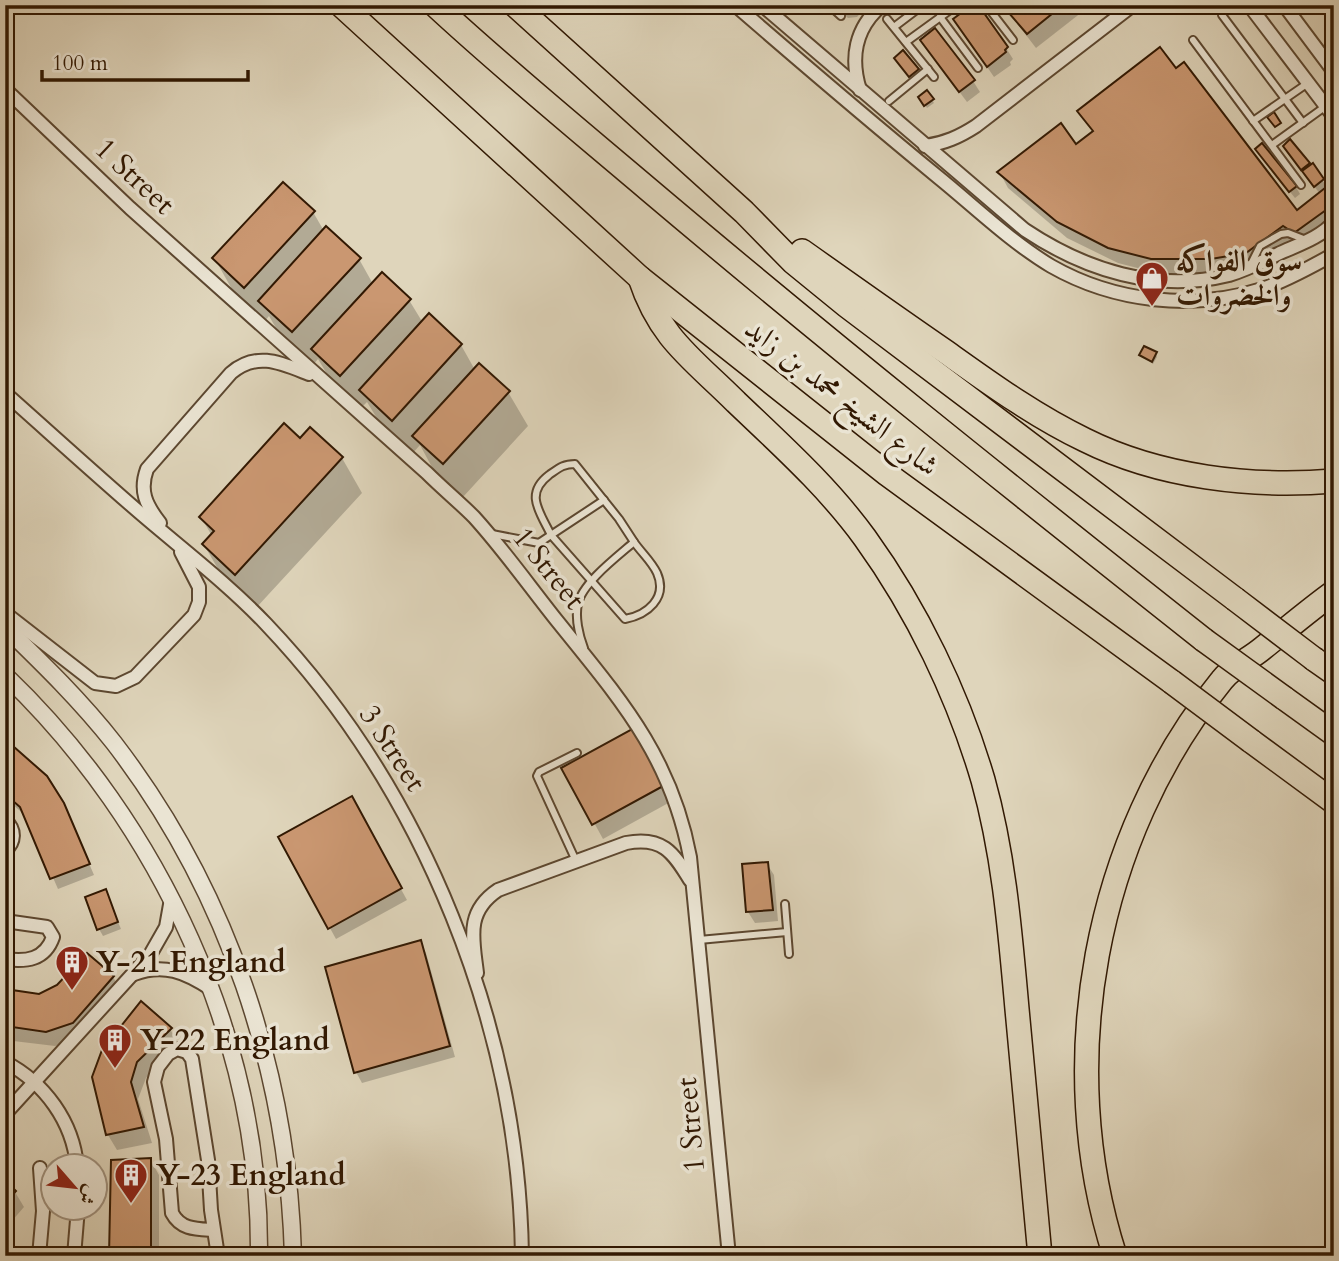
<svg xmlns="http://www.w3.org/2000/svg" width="1339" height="1261" viewBox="0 0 1339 1261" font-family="Cardo,Amiri,serif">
<rect width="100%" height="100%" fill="#dfd5bb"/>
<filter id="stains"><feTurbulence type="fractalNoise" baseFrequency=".00286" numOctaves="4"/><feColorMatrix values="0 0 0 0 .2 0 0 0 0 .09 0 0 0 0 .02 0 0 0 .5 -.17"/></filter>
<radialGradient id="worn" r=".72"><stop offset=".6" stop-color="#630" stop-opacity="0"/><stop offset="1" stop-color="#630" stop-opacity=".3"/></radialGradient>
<g fill="#0003">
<polygon points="834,5 868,5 857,17 848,18"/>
<polygon points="1003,5 1091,5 1036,48"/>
<polygon points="955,20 1006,48 1013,59 1010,62 1011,65 994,77"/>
<polygon points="929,51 973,81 980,92 967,102"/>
<polygon points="900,65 917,70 921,77 914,83"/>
<polygon points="927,92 934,103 927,108 920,97"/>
<polygon points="1080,111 1297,212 1320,194 1289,153 1308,164 1310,168 1312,166 1328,188 1329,187 1334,195 1334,226 1303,248 1293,241 1255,268 1220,274 1161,274 1118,263 1067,238 1008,188 1000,173 1076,146 1093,133"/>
<polygon points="1262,145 1296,187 1300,194 1295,198 1261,156"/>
<polygon points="313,212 324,231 359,259 373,284 409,300 423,323 461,345 475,370 508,392 528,426 463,497 434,471 420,445 412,454 381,425 367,402 360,409 333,384 318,359 313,365 280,335 269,316 265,321 234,293 215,259"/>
<polygon points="1156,354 1157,357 1153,364 1141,355"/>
<polygon points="310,429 342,458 362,493 256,608 224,579 204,545 212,536 201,517 300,440"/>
<polygon points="633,730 672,801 603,839 564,768"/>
<polygon points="5,742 69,817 94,875 58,889 26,816 5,798"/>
<polygon points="351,799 407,900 336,939 280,838"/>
<polygon points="767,864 774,875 778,921 755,923 748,912 744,866"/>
<polygon points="105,891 121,929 103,936 99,929"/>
<polygon points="420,942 426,953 455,1057 362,1083 356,1072"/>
<polygon points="113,977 122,992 82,1039 55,1046 5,1040 5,991 39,996"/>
<polygon points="170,1029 179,1044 146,1078 138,1099 152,1143 117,1150 108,1135 94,1077"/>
<polygon points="150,1159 159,1175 159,1256 111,1256"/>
<polygon points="5,1183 15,1192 24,1207 5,1229"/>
</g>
<g fill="#ca9771" stroke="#311802" stroke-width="2">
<polygon points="972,5 975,8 979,6 1008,47 1005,50 1006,52 987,67 953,19"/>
<polygon points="1002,5 1063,5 1027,34"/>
<polygon points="935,28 975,80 959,92 920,40"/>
<polygon points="1160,47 1176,68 1184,62 1297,210 1330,184 1326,210 1294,233 1283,226 1246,253 1211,259 1151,259 1108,248 1057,222 997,172 1061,123 1076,144 1093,131 1077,111"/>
<polygon points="903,50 919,69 909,77 894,58"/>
<polygon points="927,90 934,99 924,106 918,97"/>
<polygon points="1274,112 1281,123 1275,127 1267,117"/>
<polygon points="1290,139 1310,163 1301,170 1283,146"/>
<polygon points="1262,143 1297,186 1289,192 1255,149"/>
<polygon points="1313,163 1324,179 1314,187 1302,171"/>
<polygon points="283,182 315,211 244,288 212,258"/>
<polygon points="326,226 361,258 292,332 258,301"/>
<polygon points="382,272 411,299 340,376 311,349"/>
<polygon points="429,313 462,344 392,421 359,390"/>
<polygon points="1144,346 1157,352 1152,362 1139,355"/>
<polygon points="479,363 510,391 443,464 412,436"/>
<polygon points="284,423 300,438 310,427 343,457 235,575 202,544 214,531 199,517"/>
<polygon points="634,728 665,785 592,825 561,768"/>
<polygon points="5,739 47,776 64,803 90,864 50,879 20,807 5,794"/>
<polygon points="352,796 402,888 328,929 278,837"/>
<polygon points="768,862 773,910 746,912 742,864"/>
<polygon points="106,889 118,922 97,930 85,897"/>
<polygon points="421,940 450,1046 354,1073 325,967"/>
<polygon points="87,953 114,976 73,1023 46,1032 5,1026 5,989 39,994 57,985"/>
<polygon points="141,1001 172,1028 137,1062 131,1082 144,1127 106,1135 92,1077 102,1050"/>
<polygon points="151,1158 151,1249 156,1256 109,1256 111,1160"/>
<polygon points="5,1180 16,1191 5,1203"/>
</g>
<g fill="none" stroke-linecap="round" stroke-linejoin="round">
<defs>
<g id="service">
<polyline points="829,5 841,16"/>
<polyline points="986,5 1013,40"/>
<polyline points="1222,15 1303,123"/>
<polyline points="940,17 978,68"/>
<polyline points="887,19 934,77"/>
<polyline points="894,27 923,5"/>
<polyline points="1193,40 1301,185"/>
<polyline points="906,42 957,5"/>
<polyline points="1321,56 1334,47"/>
<polyline points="889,101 928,69"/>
<polyline points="1253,121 1308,83"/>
<polyline points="1272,145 1326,106"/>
<polyline points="1250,266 1260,246 1281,234 1288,233 1306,240"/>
<path d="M604,500L551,535L625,619C647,615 668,598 657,573C652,562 641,552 634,542"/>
<path d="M492,534L539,543L551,535C540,512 524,494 549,475C559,468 563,464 575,464L619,519L634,542C618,556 582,583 578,604C575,617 579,635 584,648"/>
<polyline points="576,861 537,776 539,772 577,753"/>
<polyline points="785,904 789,954"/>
<polyline points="699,940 787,932"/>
</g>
<g id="minor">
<path d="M735,5C802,63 870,121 938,177C975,207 1011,242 1051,266C1114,302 1193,311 1262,289C1287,280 1311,267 1334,254"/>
<path d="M762,5L1025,230C1085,270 1156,293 1229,275C1246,270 1262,262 1278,254C1297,245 1320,238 1334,222"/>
<polyline points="1249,5 1334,117"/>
<polyline points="1284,5 1334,72"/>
<path d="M5,89L130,208L427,473C442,488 459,502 474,517C504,550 530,587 558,622C620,699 671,756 690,857L729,1256"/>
<path d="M860,90C850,58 855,28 882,5"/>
<path d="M925,146C945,143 959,137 976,126L1133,5"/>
<path d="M5,393C50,433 94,473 139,512C182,549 227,583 266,624C424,790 519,1027 522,1256"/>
<path d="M160,523C146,505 139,491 147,469L231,373C257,351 281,363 309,374"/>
<polyline points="5,613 95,683 116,686 135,677 194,615 199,602 199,587 181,552"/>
<path d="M5,820C16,830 15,842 5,851"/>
<path d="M5,921L47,927L53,937C45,960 26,962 5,959"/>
<path d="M477,973C473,939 465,912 498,890L626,843C662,836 673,852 690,880"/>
<path d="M134,974C164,963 185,972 211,989"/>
<path d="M5,1062C45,1083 73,1122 77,1166"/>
<polyline points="5,1114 150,955 166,927 171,899"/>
<path d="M214,1230C197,1229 181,1230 172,1213L166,1139L154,1082L158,1067L168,1054L177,1049L187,1052L192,1059L208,1160L211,1210L218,1256"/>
<polyline points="39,1256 43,1211 40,1168"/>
<polyline points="74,1256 78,1208"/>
</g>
<g id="tertiary">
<path d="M5,627C43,664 81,701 114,743C227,890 288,1071 293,1256"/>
<path d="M5,675C160,823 261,1040 259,1256"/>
</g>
<g id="motorway">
<polyline points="341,5 640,278 887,474 1172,682"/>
<path d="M435,5C504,69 576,128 648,189C830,343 1017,492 1204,640"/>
<polyline points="515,5 744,212 793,262 847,306 1235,599"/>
<path d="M802,251C850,285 898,319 946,352C991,384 1035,416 1085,440C1159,477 1252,488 1334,481"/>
<path d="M640,278C660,339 693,359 736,402C781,445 828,487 865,538C917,610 958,695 983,780C1004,855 1010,931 1017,1009C1024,1091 1032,1173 1040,1256"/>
<polyline points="1314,659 1334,673"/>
<polyline points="1284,698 1334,734"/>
<polyline points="1251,741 1334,802"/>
<path d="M1115,1256C1053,1064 1094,837 1222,680C1232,667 1250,659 1263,648C1287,629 1309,610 1334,592"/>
</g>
</defs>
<use href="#service" stroke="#5c4730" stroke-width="10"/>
<use href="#minor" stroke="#5c4730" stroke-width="16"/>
<use href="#tertiary" stroke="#5c4730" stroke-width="19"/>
<use href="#motorway" stroke="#311802" stroke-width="26"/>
<use href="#service" stroke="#eae4d3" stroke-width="6"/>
<use href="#minor" stroke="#eae4d3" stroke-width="12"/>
<use href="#tertiary" stroke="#eae4d3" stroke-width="16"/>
<use href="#motorway" stroke="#dfd5bb" stroke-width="23"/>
<defs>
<g id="motorway-bridge">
<polyline points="1235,599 1314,659"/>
<polyline points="1204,640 1284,698"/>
<polyline points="1172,682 1251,741"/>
</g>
</defs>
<use href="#motorway-bridge" stroke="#311802" stroke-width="26" stroke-linecap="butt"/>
<use href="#motorway-bridge" stroke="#dfd5bb" stroke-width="23"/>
</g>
<defs>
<symbol id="shop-pin" viewBox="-11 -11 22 30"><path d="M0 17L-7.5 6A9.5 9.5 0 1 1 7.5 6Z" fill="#8f2418" stroke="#eae4d3"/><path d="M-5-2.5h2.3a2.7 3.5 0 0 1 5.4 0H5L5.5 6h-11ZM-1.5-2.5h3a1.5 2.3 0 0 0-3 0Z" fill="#fff"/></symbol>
<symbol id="building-pin" viewBox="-11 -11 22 30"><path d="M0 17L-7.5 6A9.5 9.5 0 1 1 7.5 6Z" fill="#8f2418" stroke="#eae4d3"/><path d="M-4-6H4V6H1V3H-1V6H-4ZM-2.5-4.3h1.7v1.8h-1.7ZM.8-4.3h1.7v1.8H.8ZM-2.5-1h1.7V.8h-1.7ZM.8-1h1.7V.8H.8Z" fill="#fff"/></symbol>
</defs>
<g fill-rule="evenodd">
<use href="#shop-pin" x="1133" y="259" width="38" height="52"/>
<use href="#building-pin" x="53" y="943" width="38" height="52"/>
<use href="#building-pin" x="96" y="1021" width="38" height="52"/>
<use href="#building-pin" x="112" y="1156" width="38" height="52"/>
</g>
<g text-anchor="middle" stroke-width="7" stroke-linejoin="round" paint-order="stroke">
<g font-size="30" fill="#311802" stroke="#eae4d3">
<text transform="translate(135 176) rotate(43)" y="10">1 Street</text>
<text transform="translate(842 397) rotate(38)" y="10">شارع الشيخ محمد بن زايد</text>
<text transform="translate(549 568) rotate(51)" y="10">1 Street</text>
<text transform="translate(393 748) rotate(57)" y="10">3 Street</text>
<text transform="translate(690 1125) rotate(-95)" y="10">1 Street</text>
</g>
<g font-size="30" font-weight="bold" fill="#311802" stroke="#eae4d3" text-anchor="start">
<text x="1176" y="271">سوق الفواكه<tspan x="1176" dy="34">والخضروات</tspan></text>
<text x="96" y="972">Y-21 England</text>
<text x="140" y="1050">Y-22 England</text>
<text x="156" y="1185">Y-23 England</text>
</g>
</g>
<rect width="1339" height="1261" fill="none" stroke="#dfd5bb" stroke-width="28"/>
<rect x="7" y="7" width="1325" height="1247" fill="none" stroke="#311802" stroke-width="3.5"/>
<rect x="14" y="14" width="1311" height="1233" fill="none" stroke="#311802" stroke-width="2"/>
<g transform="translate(74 1187) rotate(118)"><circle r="33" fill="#eae4d3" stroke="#a0927f" stroke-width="2"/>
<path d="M0-5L12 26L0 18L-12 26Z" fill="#8f2418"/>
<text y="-10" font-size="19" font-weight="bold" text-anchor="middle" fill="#311802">ش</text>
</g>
<path d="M42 70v10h206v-10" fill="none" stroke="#311802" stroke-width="3.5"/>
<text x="52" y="70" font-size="21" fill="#311802" stroke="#eae4d3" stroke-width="5" paint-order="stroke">100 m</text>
<rect width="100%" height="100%" filter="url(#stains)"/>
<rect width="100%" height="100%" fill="url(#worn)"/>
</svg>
